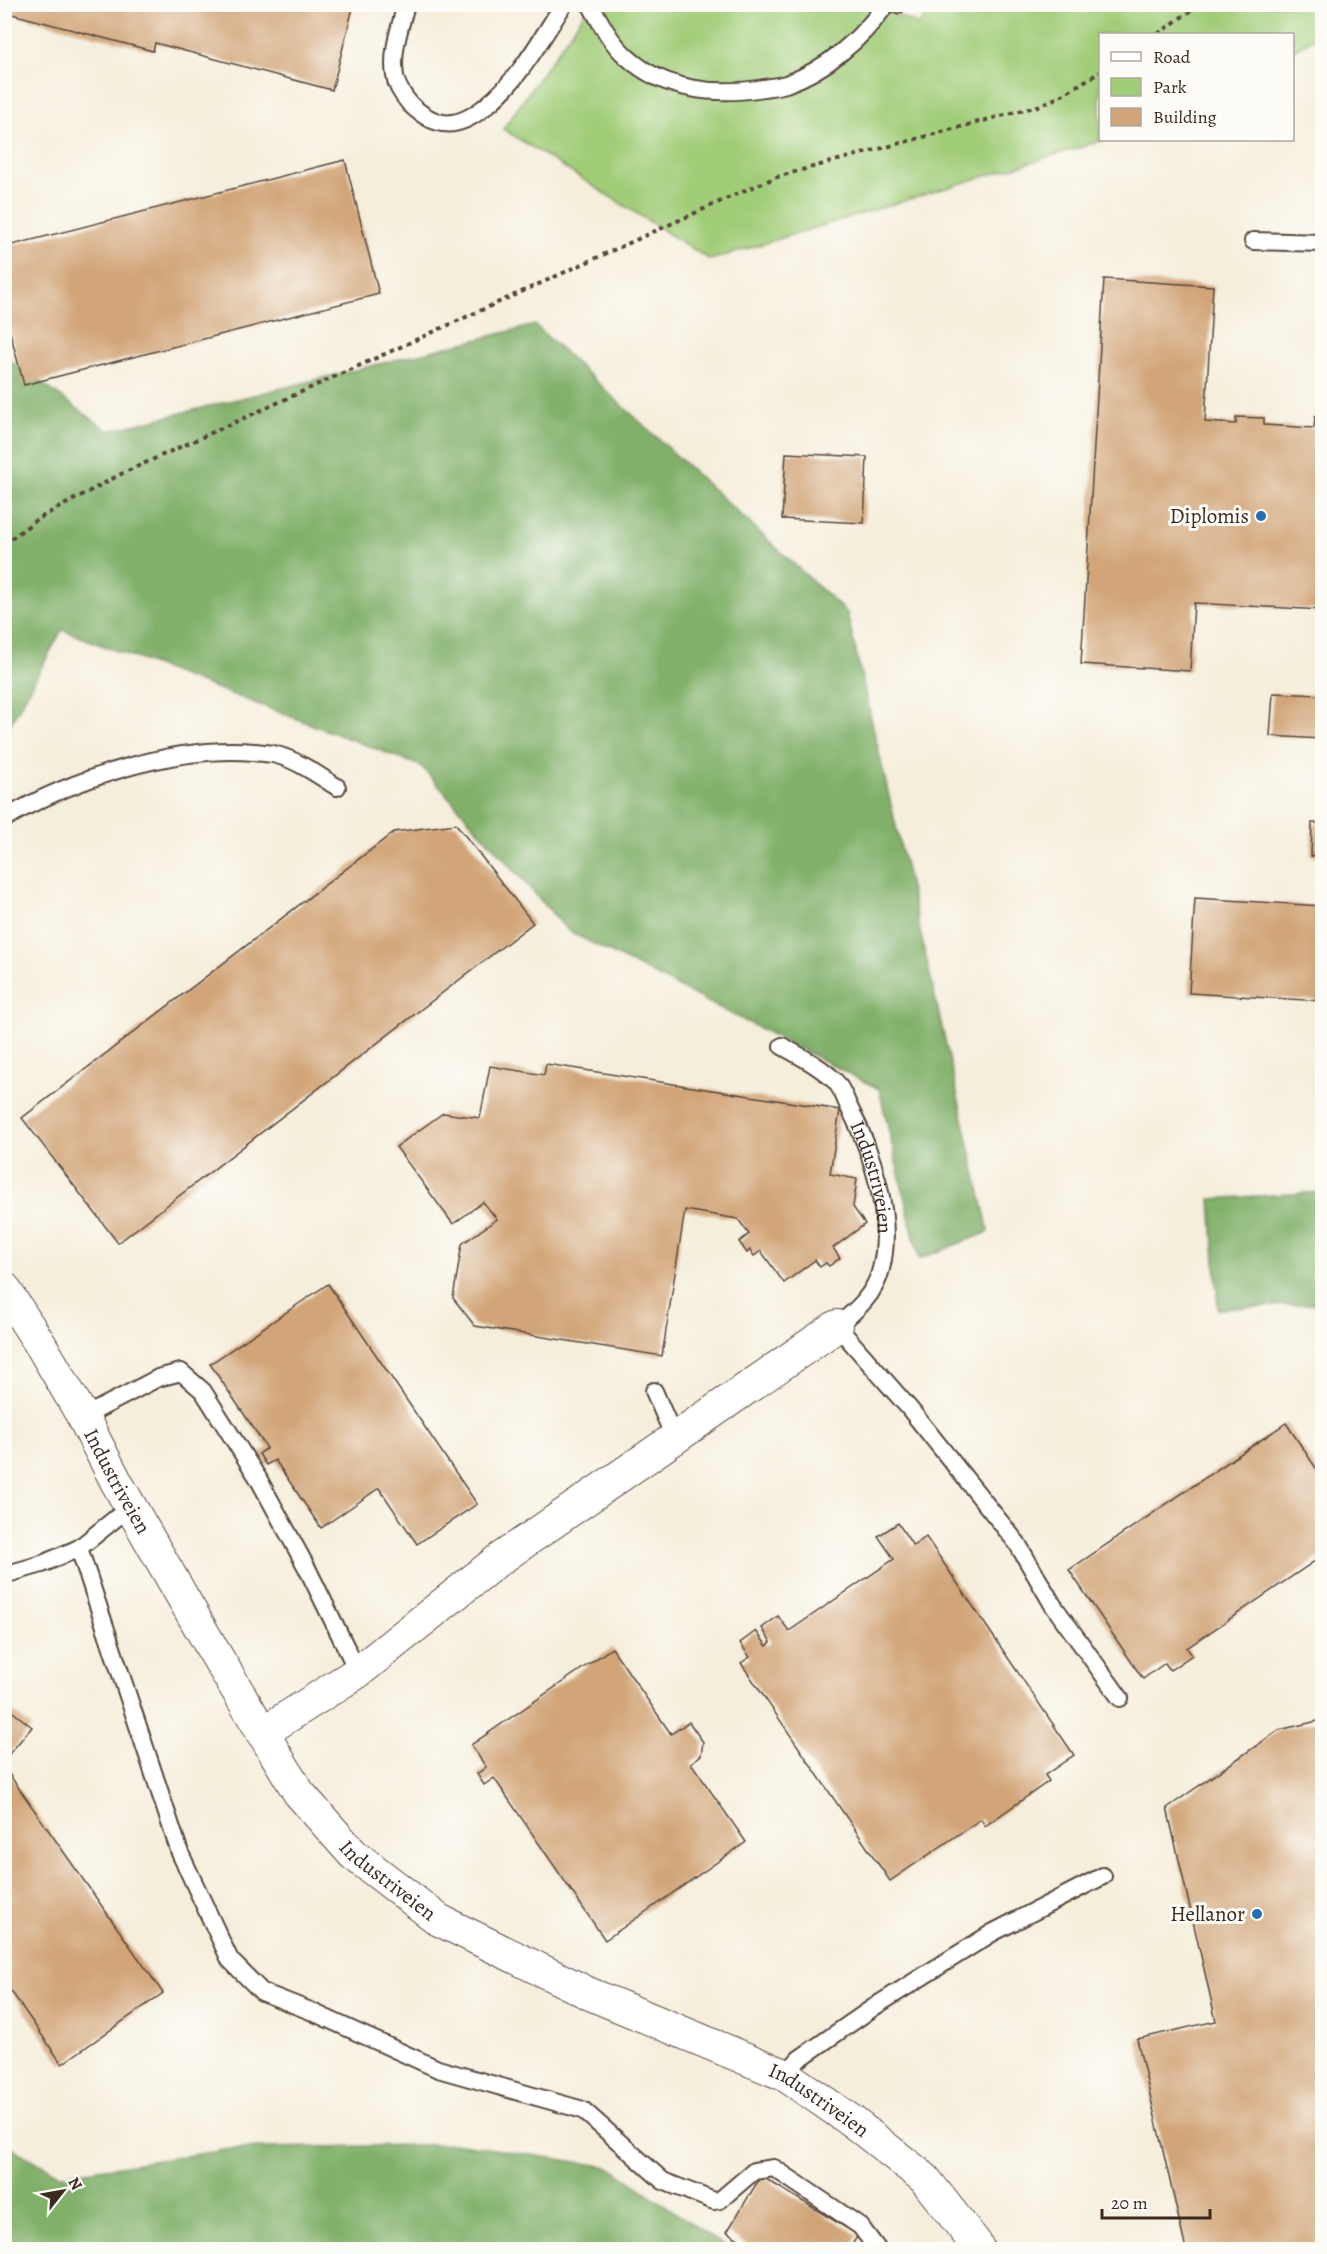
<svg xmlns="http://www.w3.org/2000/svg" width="1327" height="2254" viewBox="0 0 1327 2254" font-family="Alegreya,serif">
<rect width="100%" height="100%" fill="#fdfcf7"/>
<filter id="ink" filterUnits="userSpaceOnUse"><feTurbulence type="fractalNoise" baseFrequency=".0167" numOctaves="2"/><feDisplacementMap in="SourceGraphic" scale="12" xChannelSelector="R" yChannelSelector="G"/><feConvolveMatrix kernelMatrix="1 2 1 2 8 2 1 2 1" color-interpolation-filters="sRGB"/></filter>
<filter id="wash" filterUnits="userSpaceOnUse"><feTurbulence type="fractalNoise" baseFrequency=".008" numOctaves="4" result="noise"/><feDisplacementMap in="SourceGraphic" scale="24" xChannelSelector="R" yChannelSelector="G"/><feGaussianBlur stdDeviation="1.35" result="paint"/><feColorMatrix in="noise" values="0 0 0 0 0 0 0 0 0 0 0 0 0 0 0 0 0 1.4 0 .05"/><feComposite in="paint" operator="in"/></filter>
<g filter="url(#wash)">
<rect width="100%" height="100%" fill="#f5eedb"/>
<polygon fill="#a1cd79" stroke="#6e7c4c" stroke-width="1.5" points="590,5 873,5 919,25 930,5 1322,5 1322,34 1293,50 1292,34 1100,34 1100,140 1104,140 710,260 503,129"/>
<g fill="#80b069" stroke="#5e6d44" stroke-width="1.5">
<polygon points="535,325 847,613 989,1232 919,1259 879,1089 568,931 421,766 62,630 5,734 5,357 109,431"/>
<polygon points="1322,1192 1322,1303 1218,1309 1211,1199"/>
<polygon points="4,2144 60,2175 231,2149 461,2144 609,2167 729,2249 5,2249"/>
</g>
<g id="blocks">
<g fill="#d1a578">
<polygon points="4,4 354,4 332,90 155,43 153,51 4,12"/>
<polygon points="880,5 907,5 902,13 900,11 898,14"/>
<polygon points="345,160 379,294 24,385 4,310 4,247"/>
<polygon points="1104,279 1213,286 1205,422 1236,424 1236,417 1264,418 1264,425 1314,428 1315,416 1322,416 1322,610 1194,603 1190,671 1081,664"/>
<polygon points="786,453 867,457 864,523 782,519"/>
<polygon points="1273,693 1322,695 1322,739 1270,736"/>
<polygon points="1312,823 1322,823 1322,857 1311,856"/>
<polygon points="456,824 533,923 118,1243 22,1118 394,832"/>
<polygon points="1195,898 1322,906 1322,1001 1189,993"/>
<polygon points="546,1064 840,1110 830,1174 857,1179 853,1207 865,1224 833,1248 840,1258 829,1266 826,1263 820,1267 815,1260 784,1283 761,1251 754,1256 750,1250 747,1253 739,1242 749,1234 738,1219 685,1210 662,1356 475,1326 453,1298 462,1244 497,1219 483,1202 453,1224 396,1147 443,1113 480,1118 490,1066 544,1075"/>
<polygon points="328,1284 477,1504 417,1544 379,1488 321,1528 275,1460 266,1465 259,1454 267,1448 210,1364"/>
<polygon points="1286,1423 1322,1477 1322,1556 1187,1648 1192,1655 1170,1670 1165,1663 1143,1679 1069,1570"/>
<polygon points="898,1523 913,1546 926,1537 1074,1755 1045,1775 1049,1781 985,1826 981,1819 890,1881 741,1663 750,1657 740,1643 756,1631 767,1646 771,1642 762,1628 778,1616 789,1631 894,1559 878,1536"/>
<polygon points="612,1648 671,1734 689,1722 703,1742 701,1755 691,1763 746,1842 605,1940 494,1778 484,1785 477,1774 486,1767 471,1745"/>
<polygon points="4,1705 32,1727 4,1760"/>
<polygon points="1322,1720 1322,2250 1186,2250 1137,2039 1216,2021 1167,1808 1279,1730"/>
<polygon points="4,1767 163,1993 62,2064 6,1984 4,1985"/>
<polygon points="761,2176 858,2235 849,2250 756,2250 727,2232"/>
</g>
</g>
</g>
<g filter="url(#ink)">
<use href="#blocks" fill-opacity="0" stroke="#57473a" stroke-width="1.5"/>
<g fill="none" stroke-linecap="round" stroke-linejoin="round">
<defs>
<g id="service">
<path d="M406,4C400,28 391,52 395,76C396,85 404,97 410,104C436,129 457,130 486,106C519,80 541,39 564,4"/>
<path d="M590,4C601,23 610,42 627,57C664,91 716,96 764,88C771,87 779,86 786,84C826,70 861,39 885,6"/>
<polyline points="1253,241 1322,243"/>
<path d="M4,819C71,779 176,745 254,752C261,753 270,753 277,755C299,761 318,775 337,787"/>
<path id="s1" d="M782,1046C800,1056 820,1066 835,1081C841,1087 845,1098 848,1105C872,1151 894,1217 881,1269C875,1294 857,1310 837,1326L909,1408L1017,1543L1053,1605L1120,1698"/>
<polyline points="654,1391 674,1437"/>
<polyline points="83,1417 158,1378 181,1372 203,1391 258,1478 308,1570 358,1672"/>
<polyline points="131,1506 79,1548 180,1853 230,1960 262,1992 308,2010 438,2069 583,2110 663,2181 714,2201 720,2200 754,2171 774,2168 860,2226 878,2250"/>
<polyline points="4,1575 42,1564 79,1548"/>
<polyline points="785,2075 799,2059 877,2005 992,1933 1103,1876"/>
</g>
<g id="minor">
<path id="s2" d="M4,1288L42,1347L83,1417L117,1483L213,1650L299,1793L353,1854L439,1920L590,1994L785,2075L853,2122L924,2178L976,2244L979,2250"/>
<polyline points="262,1733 358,1672 497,1561 837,1326"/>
</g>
</defs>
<use href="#service" stroke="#57473a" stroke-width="20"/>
<use href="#minor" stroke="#57473a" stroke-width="34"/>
<g stroke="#57473a" stroke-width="4" stroke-dasharray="4.5 4.5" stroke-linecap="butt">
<polyline points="1158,34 1200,4"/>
<polyline points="4,544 36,520 123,473 739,193 777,177 809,168 1038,106 1057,98 1100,72"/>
</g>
<use href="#service" stroke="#fff" stroke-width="16"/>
<use href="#minor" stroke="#fff" stroke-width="32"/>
</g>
</g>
<g fill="#1f6fb2" stroke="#fdfcf7" stroke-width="2">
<circle cx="1261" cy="516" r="6"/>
<circle cx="1257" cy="1914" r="6"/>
</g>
<g text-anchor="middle" stroke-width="6" stroke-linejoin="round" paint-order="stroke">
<g font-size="21" fill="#3b2a1e" stroke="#fdfcf7" text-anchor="end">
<text x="1249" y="523">Diplomis</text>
<text x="1245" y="1921">Hellanor</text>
</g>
<g font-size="21" fill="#3b2a1e" stroke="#fdfcf7">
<text dy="7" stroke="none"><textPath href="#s1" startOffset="168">Industriveien</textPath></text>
<text dy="7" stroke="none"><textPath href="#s2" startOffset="224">Industriveien</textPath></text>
<text dy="7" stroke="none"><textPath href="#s2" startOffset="710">Industriveien</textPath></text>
<text dy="7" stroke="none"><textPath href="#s2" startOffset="1196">Industriveien</textPath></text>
</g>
</g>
<rect width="1327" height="2254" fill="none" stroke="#fdfcf7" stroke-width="24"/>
<rect x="1099" y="33" width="195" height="108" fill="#fdfcf7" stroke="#afa8a0" stroke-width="1.5"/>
<rect x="1111" y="52" width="30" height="9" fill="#ffffff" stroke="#afa8a0" stroke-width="1.5"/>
<text x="1153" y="63" font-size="18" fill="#3b2a1e">Road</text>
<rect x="1111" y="78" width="30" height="18" fill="#a1cd79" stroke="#afa8a0" stroke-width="1.5"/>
<text x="1153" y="93" font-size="18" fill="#3b2a1e">Park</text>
<rect x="1111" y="108" width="30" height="18" fill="#d1a578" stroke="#afa8a0" stroke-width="1.5"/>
<text x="1153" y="123" font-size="18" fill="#3b2a1e">Building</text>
<g transform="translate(63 2191) rotate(59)" stroke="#fdfcf7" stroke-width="4.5" paint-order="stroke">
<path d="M0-4.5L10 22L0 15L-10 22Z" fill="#3b2a1e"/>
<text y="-9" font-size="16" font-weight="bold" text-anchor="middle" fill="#3b2a1e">N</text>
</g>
<path d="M1102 2209v9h108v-9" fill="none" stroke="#3b2a1e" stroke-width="3"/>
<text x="1111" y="2209" font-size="18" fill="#3b2a1e" stroke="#fdfcf7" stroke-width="4.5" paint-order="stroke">20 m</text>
</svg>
